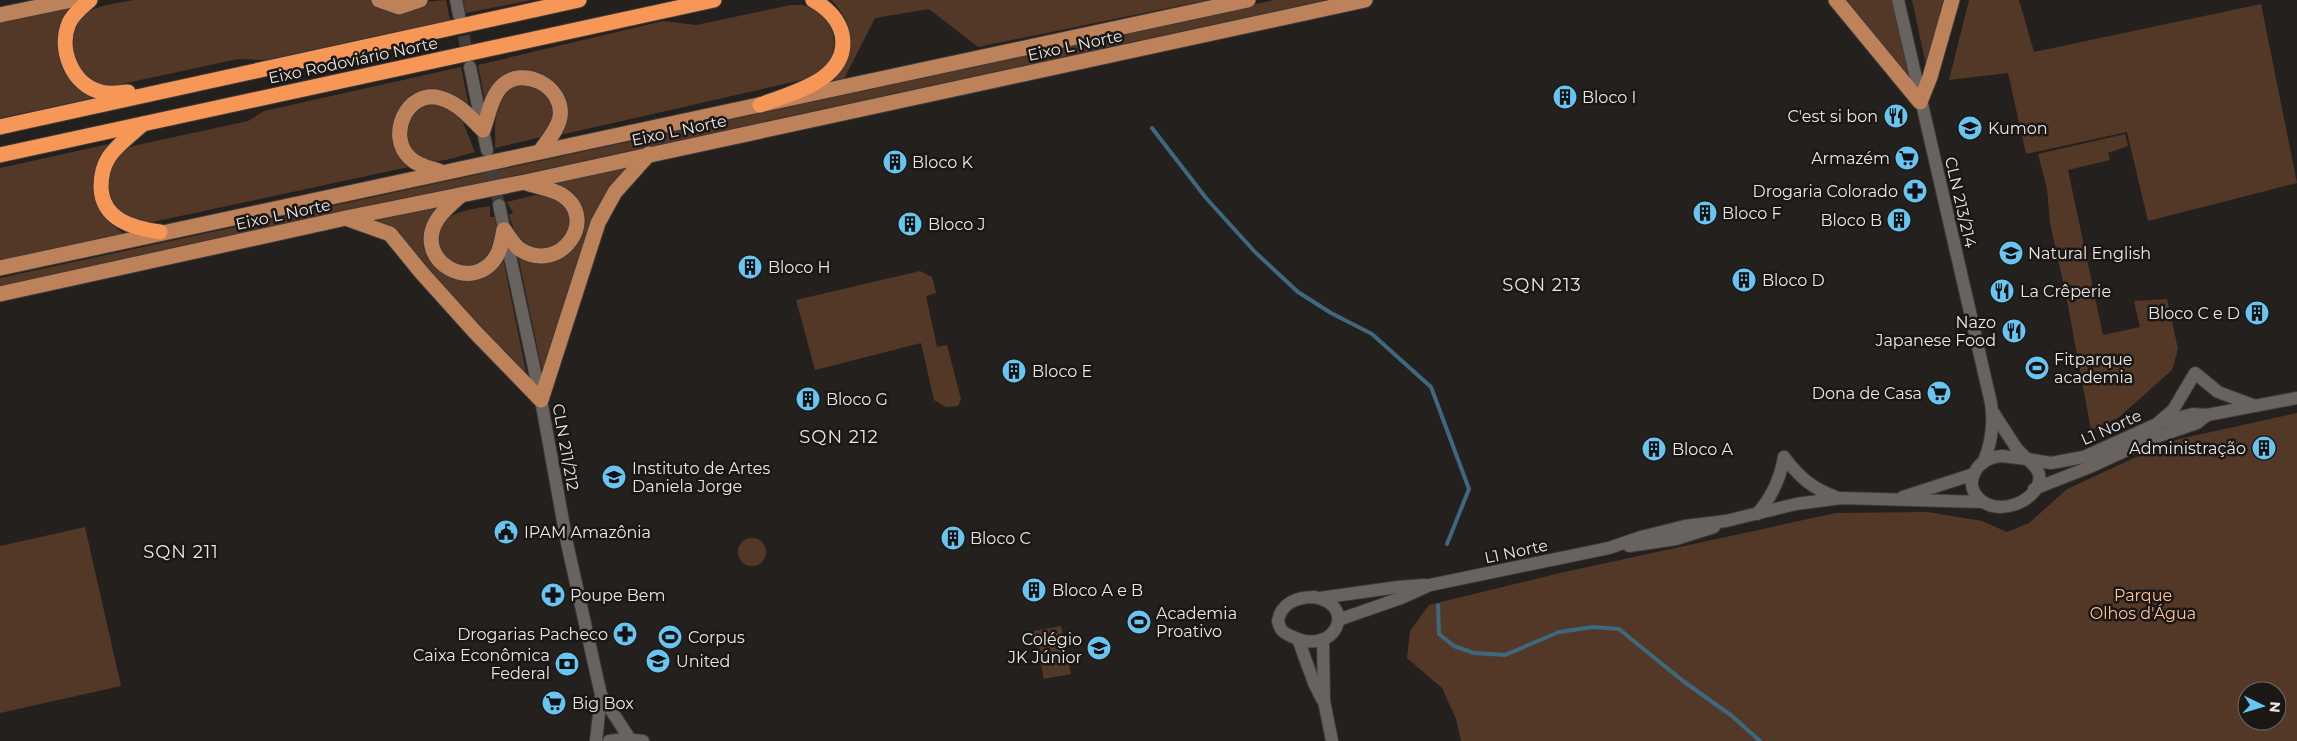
<svg xmlns="http://www.w3.org/2000/svg" width="2297" height="741" viewBox="0 0 2297 741" font-family="Montserrat,sans-serif">
<rect width="100%" height="100%" fill="#24201d"/>
<g fill="#533828" fill-rule="evenodd">
<path d="M134,0H371L376,6L446,0L450,20L265,60L238,59L117,85C76,90 56,36 89,12C100,4 120,3 134,0Z"/>
<polygon points="463,0 532,0 466,13"/>
<path d="M831,0H1207L978,47L929,9L875,18L843,81L833,80C856,55 856,23 831,0Z"/>
<polygon points="1274,0 1326,0 0,287 0,278 1089,42"/>
<polygon points="1841,0 1892,0 1913,88"/>
<polygon points="1912,0 1948,0 1928,74"/>
<polygon points="1969,0 2019,0 2034,52 2261,4 2297,183 2148,221 2127,132 2026,154 2008,73 1949,80"/>
<path d="M791,5C796,5 802,4 807,6C832,13 843,45 825,66C819,73 810,76 802,80L560,135L557,87C548,78 540,74 527,73L486,106L478,65L663,21L696,25Z"/>
<path d="M71,7C53,49 50,71 93,98L0,118V23Z"/>
<path d="M461,67L470,111C451,82 428,98 401,107L413,166L148,223C102,221 93,165 133,146L248,121L264,111Z"/>
<path d="M531,83L551,96L554,120L541,137L495,148C496,129 491,93 515,84C519,83 526,84 531,83Z"/>
<path d="M438,102L460,115L475,152C462,155 443,163 429,161C403,158 399,121 419,107C423,104 432,103 438,102Z"/>
<polygon points="2125,134 2128,146 2108,153 2110,160 2068,170 2103,335 2140,327 2134,301 2167,299 2178,349 2172,370 2118,418 2091,430 2066,295 2050,223 2047,189 2038,154"/>
<path d="M109,144C83,176 90,215 127,235L0,263V168Z"/>
<path d="M630,165C613,181 602,199 593,220L543,374L518,256L538,262L581,224L547,183Z"/>
<path d="M539,194H547L566,205L571,219L565,242C531,257 520,251 509,215L513,213L507,202Z"/>
<path d="M490,206V217H495C499,245 496,246 478,266L453,265C448,260 440,252 438,246C430,213 468,210 490,206Z"/>
<polygon points="438,207 428,225 448,275 503,259 528,382 405,241 374,220"/>
<polygon points="920,271 932,277 936,293 926,296 937,347 947,345 961,399 958,406 946,407 934,400 921,343 815,370 796,300"/>
<path d="M2297,413V741H1461L1456,719L1442,688L1407,658L1410,631L1429,605L1560,573L1836,513L1928,512L1982,521L2007,532L2029,523L2067,489L2156,448L2179,439ZM2247,691H2277V721H2247Z"/>
<polygon points="85,527 121,686 0,713 0,546"/>
<circle cx="752" cy="552" r="14"/>
<polygon points="1061,626 1071,674 1044,679 1034,631"/>
</g>
<g fill="none" stroke-linecap="round" stroke-linejoin="round">
<g stroke="#3d687d" stroke-width="4">
<polyline points="1152,128 1206,198 1255,252 1298,292 1331,313 1372,334 1431,387 1469,489 1447,544"/>
<polyline points="1438,605 1439,634 1454,646 1474,653 1505,655 1559,632 1593,627 1619,629 1683,681 1732,716 1760,741"/>
</g>
<g stroke="#423e3b" stroke-width="12" stroke-dasharray="12 6" stroke-linecap="butt">
<polyline points="460,18 469,62"/>
<polyline points="488,153 499,205"/>
</g>
<defs>
<g id="minor">
<polyline points="456,0 459,15"/>
<path d="M1898,0L1991,403C1994,423 1991,445 1983,463"/>
<polyline points="470,67 487,150"/>
<polyline points="499,205 541,400 567,543 601,695 596,741"/>
<polyline points="1993,412 2017,449 2027,459 2051,463 2084,457 2159,423 2193,414 2207,415 2297,398"/>
<polyline points="2160,421 2173,410 2195,373 2218,392 2253,405"/>
<path d="M2002,456L2027,459C2032,463 2037,468 2039,474C2044,500 1994,521 1976,495C1971,489 1971,481 1974,474C1979,462 1990,457 2002,456Z"/>
<path d="M1784,457C1799,477 1813,489 1836,497"/>
<polyline points="2034,489 2090,467 2153,438 2197,423 2207,415"/>
<polyline points="1903,497 1974,474"/>
<path d="M1757,514C1772,497 1780,480 1784,457"/>
<polyline points="1629,546 1676,539 1714,527"/>
<path d="M1314,597C1359,605 1335,657 1293,637C1284,633 1280,631 1278,621C1281,603 1297,597 1314,597Z"/>
<polyline points="1320,598 1398,587 1425,585"/>
<polyline points="1338,620 1401,598 1430,585 1609,548 1641,537 1685,526 1726,521 1796,504 1841,498 1983,502"/>
<polyline points="1298,639 1314,683 1322,699"/>
<polyline points="1323,641 1324,701 1332,741"/>
<polyline points="601,695 630,739"/>
<polyline points="609,741 624,739 643,741"/>
</g>
<g id="major">
<polyline points="379,0 399,7 420,0"/>
<polyline points="1836,0 1920,102 1930,77 1952,0"/>
<polyline points="0,15 72,0"/>
<path d="M441,172C431,168 418,166 410,158C386,136 407,89 440,98C458,103 470,117 483,130C488,117 491,97 501,87C522,64 565,87 560,117C558,129 548,140 541,150"/>
<path d="M461,195C453,203 443,210 437,220C412,261 474,296 497,255C501,248 502,238 504,230"/>
<polyline points="348,219 390,234 421,272 475,332 541,400 598,223 615,192 649,154"/>
<path d="M504,230C509,236 514,246 521,250C561,274 599,219 562,195C552,189 538,187 526,183"/>
<path d="M0,268C416,177 833,91 1248,0"/>
<polyline points="0,294 346,218 525,182 1365,0"/>
</g>
<g id="highway">
<path d="M90,0C83,6 73,14 69,23C58,49 72,85 101,92C109,94 120,93 128,92"/>
<path d="M760,105C791,93 851,80 842,34C838,18 827,8 813,0"/>
<path d="M143,124C132,134 117,145 109,157C103,166 101,177 101,187C102,220 133,228 160,232"/>
<polyline points="0,127 579,0"/>
<polyline points="0,155 714,0"/>
</g>
</defs>
<use href="#minor" stroke="#3d3a39" stroke-width="14"/>
<use href="#major" stroke="#3d3a39" stroke-width="17"/>
<use href="#highway" stroke="#3d3a39" stroke-width="17"/>
<use href="#minor" stroke="#696360" stroke-width="12"/>
<use href="#major" stroke="#be825b" stroke-width="15"/>
<use href="#highway" stroke="#f69657" stroke-width="15"/>
</g>
<defs>
<symbol id="building-disc" viewBox="-11 -11 22 22"><circle r="9.5" fill="#68c4f0" stroke="#1b1714"/><path d="M-4-6H4V6H1V3H-1V6H-4ZM-2.5-4.3h1.7v1.8h-1.7ZM.8-4.3h1.7v1.8H.8ZM-2.5-1h1.7V.8h-1.7ZM.8-1h1.7V.8H.8Z" fill="#111"/></symbol>
<symbol id="restaurant-disc" viewBox="-11 -11 22 22"><circle r="9.5" fill="#68c4f0" stroke="#1b1714"/><path d="M-5-6h1v4h1v-4h1v4h1v-4h1v5L-1.5 .5V6h-2V.5L-5-1ZM5-6V6H3V1.5H1.5Q1.5-4 5-6Z" fill="#111"/></symbol>
<symbol id="school-disc" viewBox="-11 -11 22 22"><circle r="9.5" fill="#68c4f0" stroke="#1b1714"/><path d="M0-5L7-2L0 1L-7-2ZM-4 1L0 2.5L4 1V4Q0 6-4 4Z" fill="#111"/></symbol>
<symbol id="supermarket-disc" viewBox="-11 -11 22 22"><circle r="9.5" fill="#68c4f0" stroke="#1b1714"/><path d="M-6-5.5h2.5l.6 2H6L4.5 2H-2.5L-4.4-4H-6ZM-1.5 3.2a1.3 1.3 0 1 0 .1 0ZM3 3.2a1.3 1.3 0 1 0 .1 0Z" fill="#111"/></symbol>
<symbol id="pharmacy-disc" viewBox="-11 -11 22 22"><circle r="9.5" fill="#68c4f0" stroke="#1b1714"/><path d="M-2-6h4v4h4v4h-4v4h-4v-4h-4v-4h4Z" fill="#111"/></symbol>
<symbol id="stadium-disc" viewBox="-11 -11 22 22"><circle r="9.5" fill="#68c4f0" stroke="#1b1714"/><path d="M0-5a6.5 5 0 1 0 0 10a6.5 5 0 1 0 0-10ZM-3.5-1.8h7v3.6h-7Z" fill="#111"/></symbol>
<symbol id="university-disc" viewBox="-11 -11 22 22"><circle r="9.5" fill="#68c4f0" stroke="#1b1714"/><path d="M0-5L7-2L0 1L-7-2ZM-4 1L0 2.5L4 1V4Q0 6-4 4Z" fill="#111"/></symbol>
<symbol id="civic-disc" viewBox="-11 -11 22 22"><circle r="9.5" fill="#68c4f0" stroke="#1b1714"/><path d="M-.6-6.5H3V-4.5H.6V-3L4-1V1h2V6H-6V1h2V-1L-.6-3ZM-1.2 2.5V6h2.4V2.5Z" fill="#111"/></symbol>
<symbol id="bank-disc" viewBox="-11 -11 22 22"><circle r="9.5" fill="#68c4f0" stroke="#1b1714"/><path d="M-6-4H6V4H-6ZM0-2.3a2.3 2.3 0 1 0 0 4.6a2.3 2.3 0 1 0 0-4.6Z" fill="#111"/></symbol>
</defs>
<g fill-rule="evenodd">
<use href="#building-disc" x="1551" y="83" width="28" height="28"/>
<use href="#restaurant-disc" x="1882" y="102" width="28" height="28"/>
<use href="#school-disc" x="1956" y="114" width="28" height="28"/>
<use href="#supermarket-disc" x="1893" y="144" width="28" height="28"/>
<use href="#building-disc" x="881" y="148" width="28" height="28"/>
<use href="#pharmacy-disc" x="1901" y="177" width="28" height="28"/>
<use href="#building-disc" x="1691" y="199" width="28" height="28"/>
<use href="#building-disc" x="1885" y="206" width="28" height="28"/>
<use href="#building-disc" x="896" y="210" width="28" height="28"/>
<use href="#school-disc" x="1997" y="239" width="28" height="28"/>
<use href="#building-disc" x="736" y="253" width="28" height="28"/>
<use href="#building-disc" x="1730" y="266" width="28" height="28"/>
<use href="#restaurant-disc" x="1988" y="277" width="28" height="28"/>
<use href="#building-disc" x="2243" y="299" width="28" height="28"/>
<use href="#restaurant-disc" x="2000" y="317" width="28" height="28"/>
<use href="#stadium-disc" x="2023" y="354" width="28" height="28"/>
<use href="#building-disc" x="1000" y="357" width="28" height="28"/>
<use href="#supermarket-disc" x="1925" y="379" width="28" height="28"/>
<use href="#building-disc" x="794" y="385" width="28" height="28"/>
<use href="#building-disc" x="2250" y="434" width="28" height="28"/>
<use href="#building-disc" x="1640" y="435" width="28" height="28"/>
<use href="#university-disc" x="600" y="463" width="28" height="28"/>
<use href="#civic-disc" x="492" y="518" width="28" height="28"/>
<use href="#building-disc" x="939" y="524" width="28" height="28"/>
<use href="#building-disc" x="1020" y="576" width="28" height="28"/>
<use href="#pharmacy-disc" x="539" y="581" width="28" height="28"/>
<use href="#stadium-disc" x="1125" y="608" width="28" height="28"/>
<use href="#pharmacy-disc" x="611" y="620" width="28" height="28"/>
<use href="#stadium-disc" x="656" y="623" width="28" height="28"/>
<use href="#school-disc" x="1085" y="634" width="28" height="28"/>
<use href="#school-disc" x="644" y="647" width="28" height="28"/>
<use href="#bank-disc" x="553" y="650" width="28" height="28"/>
<use href="#supermarket-disc" x="540" y="689" width="28" height="28"/>
</g>
<g text-anchor="middle" stroke-width="5" stroke-linejoin="round" paint-order="stroke">
<g font-size="16" fill="#e9e6e5" stroke="#1b1714">
<text transform="translate(1075 45) rotate(-12)" y="6">Eixo L Norte</text>
<text transform="translate(353 60) rotate(-12)" y="6">Eixo Rodoviário Norte</text>
<text transform="translate(679 130) rotate(-12)" y="6">Eixo L Norte</text>
<text transform="translate(1961 202) rotate(77)" y="6">CLN 213/214</text>
<text transform="translate(283 214) rotate(-12)" y="6">Eixo L Norte</text>
<text transform="translate(2111 427) rotate(-24)" y="6">L1 Norte</text>
<text transform="translate(566 447) rotate(80)" y="6">CLN 211/212</text>
<text transform="translate(1516 551) rotate(-12)" y="6">L1 Norte</text>
</g>
<g font-size="16" fill="#e9e6e5" stroke="#1b1714" text-anchor="start">
<text x="1582" y="103">Bloco I</text>
<text x="1878" y="122" text-anchor="end">C'est si bon</text>
<text x="1988" y="134">Kumon</text>
<text x="1890" y="164" text-anchor="end">Armazém</text>
<text x="912" y="168">Bloco K</text>
<text x="1898" y="197" text-anchor="end">Drogaria Colorado</text>
<text x="1722" y="219">Bloco F</text>
<text x="1882" y="226" text-anchor="end">Bloco B</text>
<text x="928" y="230">Bloco J</text>
<text x="2028" y="259">Natural English</text>
<text x="768" y="273">Bloco H</text>
<text x="1762" y="286">Bloco D</text>
<text x="2020" y="297">La Crêperie</text>
<text x="2240" y="319" text-anchor="end">Bloco C e D</text>
<text x="1996" y="328" text-anchor="end">Nazo<tspan x="1996" dy="18">Japanese Food</tspan></text>
<text x="2054" y="365">Fitparque<tspan x="2054" dy="18">academia</tspan></text>
<text x="1032" y="377">Bloco E</text>
<text x="1922" y="399" text-anchor="end">Dona de Casa</text>
<text x="826" y="405">Bloco G</text>
<text x="2246" y="454" text-anchor="end">Administração</text>
<text x="1672" y="455">Bloco A</text>
<text x="632" y="474">Instituto de Artes<tspan x="632" dy="18">Daniela Jorge</tspan></text>
<text x="524" y="538">IPAM Amazônia</text>
<text x="970" y="544">Bloco C</text>
<text x="1052" y="596">Bloco A e B</text>
<text x="570" y="601">Poupe Bem</text>
<text x="1156" y="619">Academia<tspan x="1156" dy="18">Proativo</tspan></text>
<text x="608" y="640" text-anchor="end">Drogarias Pacheco</text>
<text x="688" y="643">Corpus</text>
<text x="1082" y="645" text-anchor="end">Colégio<tspan x="1082" dy="18">JK Júnior</tspan></text>
<text x="550" y="661" text-anchor="end">Caixa Econômica<tspan x="550" dy="18">Federal</tspan></text>
<text x="676" y="667">United</text>
<text x="572" y="709">Big Box</text>
</g>
<g font-size="16" fill="#ffc09a" stroke="#1b1714">
<text x="2143" y="601">Parque<tspan x="2143" dy="18">Olhos d'Água</tspan></text>
</g>
<g font-size="18" letter-spacing="1" fill="#e9e6e5" stroke="#1b1714">
<text x="1542" y="291">SQN 213</text>
<text x="839" y="443">SQN 212</text>
<text x="181" y="558">SQN 211</text>
</g>
</g>
<g transform="translate(2262 706) rotate(95)"><circle r="24" fill="#1b1714" stroke="#6d6a68"/>
<path d="M0-4L9 19L0 12L-9 19Z" fill="#68c4f0"/>
<text y="-8" font-size="14" font-weight="bold" text-anchor="middle" fill="#e9e6e5">N</text>
</g>
</svg>
